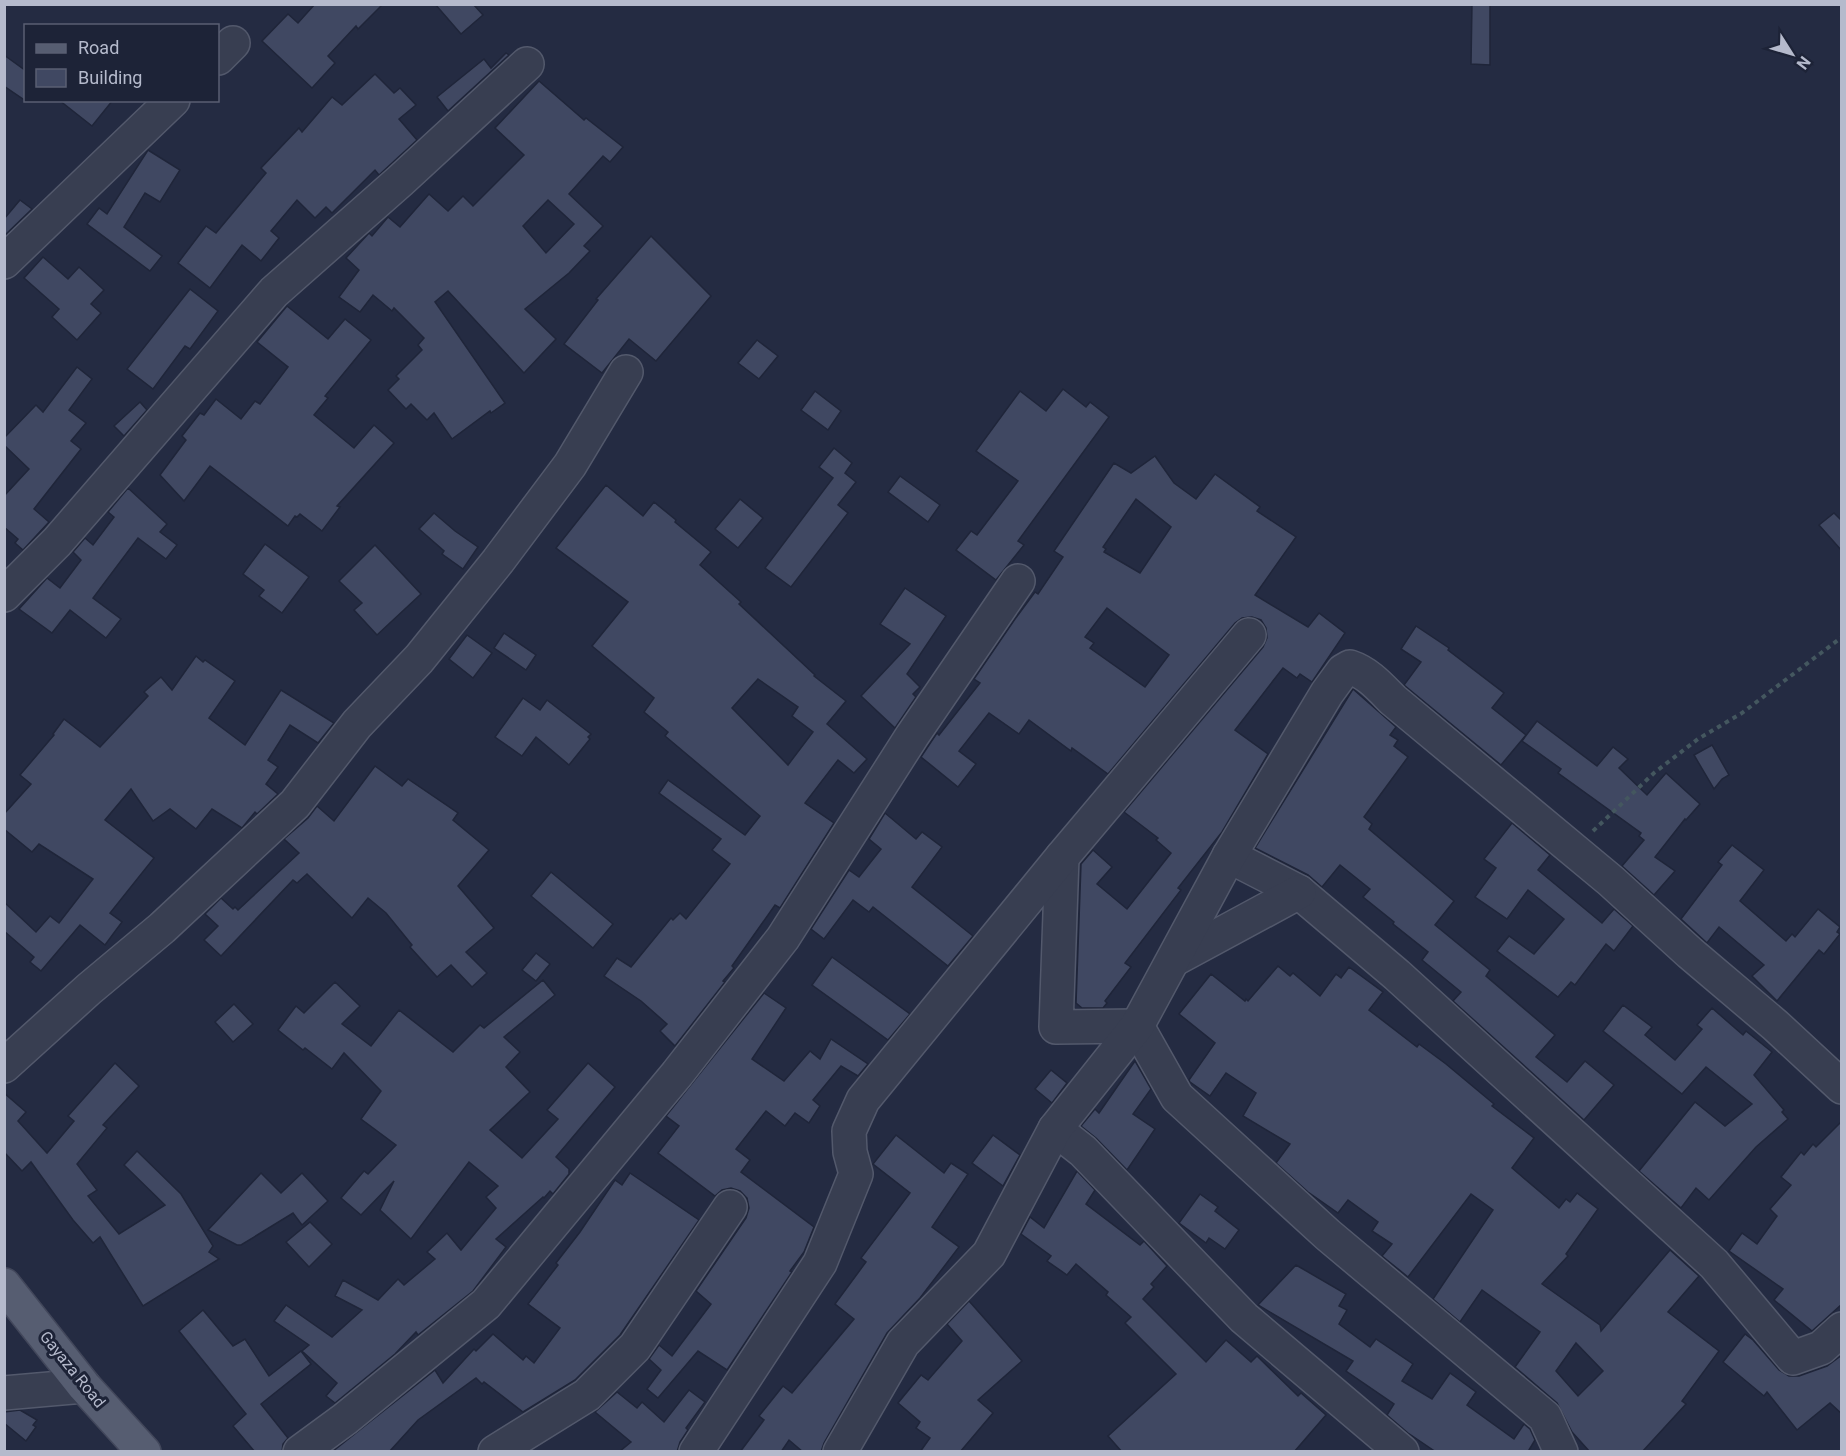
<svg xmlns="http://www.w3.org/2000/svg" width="1846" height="1456" viewBox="0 0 1846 1456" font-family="Roboto,sans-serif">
<rect width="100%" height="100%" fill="#242b42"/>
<g fill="#404862" stroke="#1f2539" stroke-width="1.5" fill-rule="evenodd">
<polygon points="315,4 383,4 358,29 356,26 328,56 335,63 312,88 262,41 288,14 298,23"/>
<polygon points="435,4 473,4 483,15 461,34"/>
<polygon points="1472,4 1490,4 1490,65 1471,64"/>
<polygon points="506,53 509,55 448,111 437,97 484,59 491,68"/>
<polygon points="4,55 26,71 26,101 4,86"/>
<polygon points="375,74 394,93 400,88 416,105 399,119 417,140 379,175 375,170 332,213 326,207 315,218 297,200 271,231 279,238 261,261 242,245 210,288 178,263 206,226 216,233 266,173 261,168 299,128 302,132 332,97 342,105"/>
<path d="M539,81L584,120L586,118L623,147L610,162L603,156L569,194L603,226L584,246L590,251L569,273L525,309L556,339L524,373L448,291L435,302L505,403L491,413L490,411L452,439L434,413L427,420L411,404L406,409L388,390L399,379L396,376L422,350L418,345L424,338L394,308L392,311L373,295L360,312L339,297L359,270L346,258L369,233L372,236L388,217L400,227L429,194L448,211L463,196L473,206L524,155L495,128ZM548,200L574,224L546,253L523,226Z"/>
<polygon points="59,100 113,100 92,126"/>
<polygon points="148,150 180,170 160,202 145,193 124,227 162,256 150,271 87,224 99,208 107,214"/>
<polygon points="20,200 32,209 4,236 4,219"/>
<polygon points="651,236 711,296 656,361 629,339 602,373 564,344 598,300 596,299"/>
<polygon points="43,257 68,279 79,267 104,290 91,304 101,313 77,340 52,317 59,309 24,278"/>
<polygon points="190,289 218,311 190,349 185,346 153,389 127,369"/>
<polygon points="287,306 328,339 345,319 371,340 325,396 328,398 314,415 354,448 374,425 394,443 337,506 340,507 322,531 300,514 297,517 295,516 288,526 210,466 184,501 160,475 186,440 182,436 200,413 204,415 216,399 241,419 255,401 260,404 288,367 257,342"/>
<polygon points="757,340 778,356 759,379 738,363"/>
<polygon points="77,367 92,379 69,410 86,423 71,441 81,449 34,509 49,522 23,550 15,543 18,539 4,527 4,496 29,469 4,445 4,438 36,405 43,412"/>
<polygon points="1063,389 1086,407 1090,402 1109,417 1018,541 1024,545 996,580 956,550 971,531 977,535 1018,481 976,451 1020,391 1046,411"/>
<polygon points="815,391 841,411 828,430 801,410"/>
<polygon points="140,402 147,410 124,436 114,426"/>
<polygon points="834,448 852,463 845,473 856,482 838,505 848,513 791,587 765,568 833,478 819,467"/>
<path d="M1155,456L1174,483L1196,499L1215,474L1260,507L1257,511L1296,537L1255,595L1308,627L1319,613L1345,633L1312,682L1300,674L1297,678L1283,668L1235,730L1268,754L1222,832L1178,888L1181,890L1125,963L1131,967L1105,1001L1107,1003L1103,1008H1082L1076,1003L1081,864L1093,850L1112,867L1097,884L1127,909L1171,853L1156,840L1158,838L1124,812L1263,647L1267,638L1266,628L1261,620L1252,617L1242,618L1235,623L1108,774L1072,748L1071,751L1029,720L1019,734L989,713L959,751L976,764L958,787L921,757L937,733L939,735L980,683L974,679L1015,619L1035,592L1038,594L1063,557L1054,551L1114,463L1131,473ZM1136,499L1171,527L1140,573L1104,552L1106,549L1103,547ZM1107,608L1169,655L1145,687L1090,648L1094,643L1085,637Z"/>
<polygon points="900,476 940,505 928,522 888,492"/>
<path d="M606,485L643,516L654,502L676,520L675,522L711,552L700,565L741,602L739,604L815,675L814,676L846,701L827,724L867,759L854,773L838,760L805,803L834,823L780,908L775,905L732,966L734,968L723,981L725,982L675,1046L660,1031L667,1024L641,1001L604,976L617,958L631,967L671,918L673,920L680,913L686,919L730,864L712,850L721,839L659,793L668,780L745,835L760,816L665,736L668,732L644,712L654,698L592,646L628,602L556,548ZM758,679L798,707L792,716L813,732L788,765L732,708Z"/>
<polygon points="128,488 167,524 160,532 177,545 166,559 138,538 93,598 121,619 106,638 70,610 52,633 19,609 47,578 60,588 81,560 73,552 85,538 93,545 114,517 108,512"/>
<polygon points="740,499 763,518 738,548 715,529"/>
<polygon points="434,513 455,531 478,547 463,569 442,554 444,551 419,529"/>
<polygon points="1834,513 1842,521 1842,551 1819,525"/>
<polygon points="265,544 309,577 282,613 259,596 264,590 243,574"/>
<polygon points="375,545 421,594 377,635 354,610 362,603 339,581"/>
<polygon points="905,588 946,616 907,674 920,687 913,694 916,697 895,728 861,696 910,644 880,624"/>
<polygon points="1416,626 1449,648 1448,650 1504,693 1492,708 1526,735 1501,765 1404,685 1421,662 1401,649"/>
<polygon points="504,633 536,655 526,670 494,648"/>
<polygon points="467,635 492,653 473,678 449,659"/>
<polygon points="196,656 203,662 205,660 235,681 209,718 245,745 281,690 334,723 318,743 290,725 268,760 278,767 266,784 278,794 257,814 255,812 242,828 212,809 196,829 170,809 153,821 131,789 105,820 154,858 110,913 122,922 105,945 80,925 41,971 30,962 34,957 4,931 4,902 36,932 50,916 59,923 93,879 39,844 32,852 4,829 4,814 31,784 20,775 54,735 53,734 64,719 100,747 148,696 144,692 161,677 172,690"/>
<polygon points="1353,689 1396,727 1390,735 1398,740 1394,746 1408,757 1364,817 1372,824 1369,829 1454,901 1435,925 1490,970 1486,976 1555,1035 1536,1057 1567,1082 1585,1061 1614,1085 1584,1120 1453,1001 1461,992 1422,960 1428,952 1393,924 1394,922 1363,897 1370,889 1340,865 1322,887 1308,875 1255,848"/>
<polygon points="523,698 540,710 547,700 591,734 588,737 590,739 569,765 536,737 522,756 495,737"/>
<polygon points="1537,721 1597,766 1613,747 1628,759 1619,768 1647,795 1666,773 1700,804 1686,820 1685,819 1655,857 1675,871 1654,895 1622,866 1644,840 1639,836 1641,833 1558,773 1561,769 1522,741"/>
<polygon points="1712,745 1729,775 1722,779 1714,789 1694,755"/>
<polygon points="375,766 402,786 408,779 458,813 453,820 489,850 458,886 494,928 466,952 487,973 472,987 451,965 437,977 410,947 412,945 386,913 368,898 352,918 307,874 297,883 293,880 221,956 204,940 218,926 205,914 221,898 233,909 235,907 238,910 299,853 284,839 308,818 317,806 334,821"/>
<polygon points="885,813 916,839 922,832 942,847 912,887 973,936 948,966 873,907 869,912 853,900 824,939 811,929 849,870 859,877 881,849 869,839"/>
<polygon points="1512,823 1550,855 1538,870 1602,923 1614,909 1633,926 1614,951 1606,944 1575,985 1571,982 1558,997 1497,951 1509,936 1534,954 1564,919 1528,890 1507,919 1475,897 1496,868 1484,859"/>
<polygon points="1732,845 1764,870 1740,901 1786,941 1792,934 1795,937 1818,909 1840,927 1837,932 1840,934 1824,954 1819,950 1777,1001 1752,976 1764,965 1719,927 1707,943 1681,919 1722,865 1718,862"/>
<polygon points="551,872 613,924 593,948 531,896"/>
<polygon points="536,953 550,964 536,981 522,970"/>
<polygon points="832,957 910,1014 888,1040 812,985"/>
<path d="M1278,966L1290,976L1293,973L1320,996L1336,974L1341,978L1349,967L1383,992L1369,1010L1417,1047L1419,1044L1446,1064L1494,1104L1492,1106L1534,1138L1512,1168L1559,1208L1566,1199L1570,1202L1577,1193L1598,1209L1566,1254L1568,1256L1542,1284L1600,1325L1601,1331L1670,1250L1699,1276L1668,1312L1719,1351L1682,1401L1686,1404L1642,1452H1590L1572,1432L1557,1403L1515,1367L1540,1332L1482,1290L1460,1322L1433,1299L1493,1210L1471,1194L1408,1277L1382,1256L1392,1244L1372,1231L1378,1222L1348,1200L1338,1213L1308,1192L1276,1163L1290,1144L1243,1116L1256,1093L1226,1073L1210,1096L1190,1082L1189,1080L1215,1043L1179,1014L1211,974L1245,1001L1246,999L1248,1001ZM1576,1343L1603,1371L1578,1396L1556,1371Z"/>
<polygon points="543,980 555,995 504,1037 520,1052 506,1067 530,1092 490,1130 522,1158 558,1119 547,1110 588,1063 615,1087 556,1157 569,1169 569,1174 553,1194 550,1191 544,1198 543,1197 496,1239 506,1247 473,1291 418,1335 416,1332 395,1354 335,1403 326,1396 337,1383 302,1351 309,1345 274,1321 286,1305 332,1337 362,1310 335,1296 343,1280 378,1300 398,1279 404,1285 435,1259 427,1252 447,1233 461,1250 496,1208 486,1197 498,1186 469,1162 411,1239 380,1210 394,1181 361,1215 341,1198 364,1171 368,1174 396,1145 361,1119 381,1091 344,1053 332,1069 305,1048 303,1050 278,1030 296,1006 304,1013 335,982 360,1006 342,1024 371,1046 399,1010 453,1052 480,1025 484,1028"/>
<polygon points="764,993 786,1008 752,1059 784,1081 810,1051 820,1059 831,1039 868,1064 858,1076 841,1066 813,1100 820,1106 809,1123 795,1113 785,1126 766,1111 736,1149 750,1160 741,1172 814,1227 804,1252 790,1271 792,1272 727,1370 698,1351 658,1398 647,1389 661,1370 649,1359 659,1345 672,1356 711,1304 696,1291 746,1218 749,1208 747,1198 740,1191 731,1188 722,1190 715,1196 658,1153 679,1126 666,1116"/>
<polygon points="234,1004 253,1024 233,1042 215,1022"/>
<polygon points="1623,1005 1652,1027 1645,1035 1675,1060 1702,1029 1697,1025 1712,1008 1743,1035 1746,1031 1772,1052 1754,1075 1784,1110 1782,1112 1788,1119 1756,1147 1709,1200 1696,1188 1681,1208 1639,1171 1695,1102 1725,1126 1752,1104 1706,1067 1682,1094 1603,1031"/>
<polygon points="1135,1061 1151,1089 1133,1114 1155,1129 1127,1170 1096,1138 1081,1126 1095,1109 1099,1113"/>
<polygon points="115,1063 139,1086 103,1125 107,1128 77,1164 97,1190 88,1196 119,1234 165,1205 124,1165 137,1151 181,1194 213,1246 209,1252 219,1259 143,1306 100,1237 93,1243 73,1220 31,1162 22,1171 4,1152 4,1093 26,1112 18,1121 47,1153 74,1121 68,1116"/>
<polygon points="1051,1070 1067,1083 1052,1103 1035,1089"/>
<polygon points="1842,1121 1842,1304 1812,1331 1774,1300 1783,1289 1729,1251 1742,1233 1757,1244 1777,1216 1770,1209 1791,1185 1781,1177 1801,1152 1804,1155 1813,1144 1816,1147"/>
<polygon points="896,1135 944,1173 951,1163 968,1174 932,1227 959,1247 920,1298 887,1333 824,1443 821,1452 803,1452 789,1440 781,1452 740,1452 764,1420 759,1416 783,1386 792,1393 854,1319 835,1304 866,1262 861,1258 910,1193 873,1164"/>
<polygon points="993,1135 1020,1155 1003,1186 972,1163"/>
<polygon points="1077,1171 1095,1190 1086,1204 1140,1245 1144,1241 1167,1266 1151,1284 1154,1287 1143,1299 1206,1362 1226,1340 1251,1362 1257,1356 1298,1396 1301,1393 1326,1415 1294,1452 1122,1452 1108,1436 1176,1374 1125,1323 1131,1317 1106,1295 1108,1292 1076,1264 1067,1275 1047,1261 1051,1256 1021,1234 1030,1217 1044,1228"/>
<polygon points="261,1173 281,1193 302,1173 328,1201 302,1225 293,1213 241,1245 237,1245 208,1230"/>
<polygon points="630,1173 699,1220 620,1335 575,1380 523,1412 484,1382 482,1384 476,1378 418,1420 389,1452 332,1452 435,1370 443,1383 474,1349 476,1351 493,1334 523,1360 526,1356 534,1363 560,1328 528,1304 558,1265 556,1263 580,1232 615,1180 622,1185"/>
<polygon points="1200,1194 1218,1207 1215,1211 1239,1230 1225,1249 1209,1238 1206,1243 1179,1223"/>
<polygon points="310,1222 332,1244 309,1267 286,1242"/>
<polygon points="1296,1265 1346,1294 1339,1306 1347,1310 1339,1324 1370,1347 1376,1339 1413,1364 1402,1381 1432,1399 1450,1373 1476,1392 1467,1405 1514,1439 1524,1424 1530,1429 1535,1440 1529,1450 1531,1452 1436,1452 1408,1433 1387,1415 1394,1404 1346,1371 1353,1361 1258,1305"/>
<polygon points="969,1301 1022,1361 978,1400 993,1413 960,1452 920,1452 930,1438 916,1428 920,1422 898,1403 921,1375 928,1380 962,1341 947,1324"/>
<polygon points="203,1310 233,1346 245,1339 269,1376 301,1351 311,1364 261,1404 288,1438 283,1444 282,1452 255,1452 233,1426 246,1414 179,1331"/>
<polygon points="1745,1334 1753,1340 1779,1370 1789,1376 1799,1376 1827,1366 1842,1355 1842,1414 1830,1403 1797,1430 1767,1392 1764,1396 1723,1362"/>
<polygon points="689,1390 705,1402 686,1428 688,1430 680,1442 677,1452 619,1452 631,1442 595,1412 617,1392 637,1408 642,1402 664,1422"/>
<polygon points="20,1410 37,1420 33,1425 36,1427 26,1441 4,1423 4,1412"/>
</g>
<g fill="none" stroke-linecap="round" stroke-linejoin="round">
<defs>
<g id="minor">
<polyline points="218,58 233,43"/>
<polyline points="4,262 173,100"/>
<polyline points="4,595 57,542 274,292 400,181 527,64"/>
<polyline points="1229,856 1299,892 1397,975 1714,1264 1793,1358 1821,1348 1842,1329"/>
<polyline points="1062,857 1056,1027 1137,1026 1177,1097 1328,1235 1545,1417 1561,1452"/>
<polyline points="1175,959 1299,892"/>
<polyline points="4,1066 89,989 162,928 295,804 357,724 419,659 498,561 570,465 626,372"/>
<polyline points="1055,1129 1083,1151 1244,1318 1402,1452"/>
<polyline points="4,1393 84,1386"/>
<polyline points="300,1452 345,1419 486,1304 677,1074 783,938 912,736 1018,581"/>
<polyline points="495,1452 587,1395 635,1347 730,1207"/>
<polyline points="696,1452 820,1263 856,1174 850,1152 849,1131 863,1100 1062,857 1249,635"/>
<path d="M840,1452L903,1343L989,1254L1055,1129L1137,1026L1229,856L1327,693L1343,671L1350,667C1368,673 1380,687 1393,700L1611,881L1690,953L1775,1025L1842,1087"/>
</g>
<polyline id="major" points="4,1285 84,1386 144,1452"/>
</defs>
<use href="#minor" stroke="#53596c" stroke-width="36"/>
<use href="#major" stroke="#42475b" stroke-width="36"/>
<polyline stroke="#44575f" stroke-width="4" stroke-dasharray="4.5 4.5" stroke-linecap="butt" points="1593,831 1654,773 1698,739 1742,713 1842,637"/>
<use href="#minor" stroke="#383e51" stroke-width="33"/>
<use href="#major" stroke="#565d71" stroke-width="33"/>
</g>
<g text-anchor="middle" stroke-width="6" stroke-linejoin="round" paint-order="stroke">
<g font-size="16" fill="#b5bacc" stroke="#1d2337">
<text transform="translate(73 1369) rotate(51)" y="6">Gayaza Road</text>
</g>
</g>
<rect width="1846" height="1456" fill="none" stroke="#b5bacc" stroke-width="12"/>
<rect x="24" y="24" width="195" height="78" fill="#1d2337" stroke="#5a5f73" stroke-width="1.5"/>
<rect x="36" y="44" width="30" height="9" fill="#565d71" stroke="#5a5f73" stroke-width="1.5"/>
<text x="78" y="54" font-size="18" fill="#b5bacc">Road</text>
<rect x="36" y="69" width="30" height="18" fill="#404862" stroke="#5a5f73" stroke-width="1.5"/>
<text x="78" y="84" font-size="18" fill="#b5bacc">Building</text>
<g transform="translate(1792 54) rotate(127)" stroke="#1d2337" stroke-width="4.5" paint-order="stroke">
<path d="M0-4.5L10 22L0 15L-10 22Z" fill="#b5bacc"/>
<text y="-9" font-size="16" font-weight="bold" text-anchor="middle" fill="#b5bacc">N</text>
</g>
</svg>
